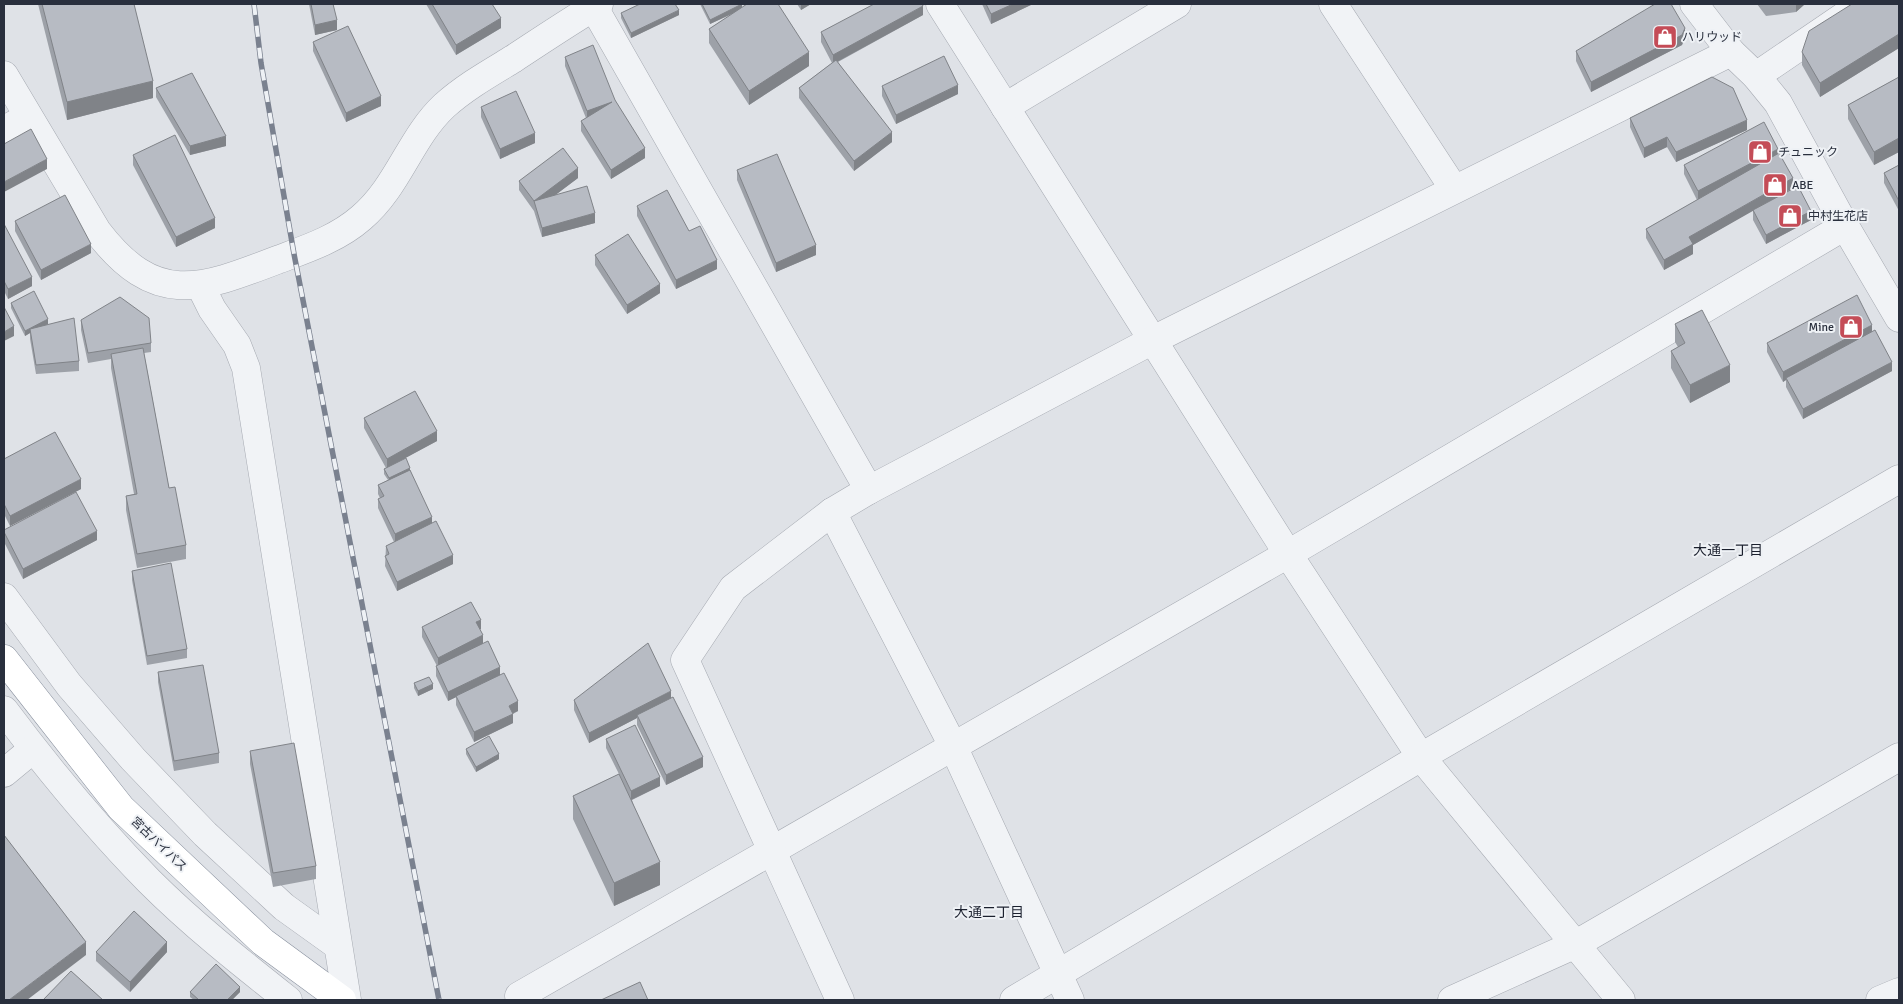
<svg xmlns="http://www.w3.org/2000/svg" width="1903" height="1004" viewBox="0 0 1903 1004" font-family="Signika,'Noto Sans JP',sans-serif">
<rect width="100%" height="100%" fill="#dfe2e7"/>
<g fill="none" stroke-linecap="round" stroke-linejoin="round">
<defs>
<g id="minor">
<polyline points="592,4 869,490"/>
<polyline points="940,4 1288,554 1421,757 1621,1000"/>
<polyline points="1333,4 1454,189"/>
<polyline points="1694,4 1731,52 1756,76 1778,103 1845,226 1899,318"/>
<path d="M4,75L97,231C155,307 199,290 277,260C306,249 337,239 361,218C398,187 410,138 444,106C465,87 490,73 513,59C542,40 570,21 599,4"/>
<polyline points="1756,76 1862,4"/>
<polyline points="1005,107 1177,4"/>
<polyline points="4,130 28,117"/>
<polyline points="200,285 212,309 237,345 246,368 347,1000"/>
<polyline points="832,512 953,746 1070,1000"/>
<polyline points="4,597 69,685 133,759 205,834 284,907 337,945"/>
<path d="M4,710C49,770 97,828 149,881C192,924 240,962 288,1000"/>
<polyline points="4,773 33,749"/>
<polyline points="519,996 1288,554 1845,226"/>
<polyline points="840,1000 685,660 733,588 832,512 869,490 1153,340 1731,52"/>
<polyline points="1014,1000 1421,757 1899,479"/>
<polyline points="1452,1000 1576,944 1899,757"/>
<polyline points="1880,1000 1899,992"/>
</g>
<polyline id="highway" points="4,659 121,808 263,942 342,1000"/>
</defs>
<use href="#minor" stroke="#a5a9b1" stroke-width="29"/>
<use href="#highway" stroke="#878f9d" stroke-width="29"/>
<use href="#minor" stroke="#f1f3f6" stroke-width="28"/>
<use href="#highway" stroke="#fff" stroke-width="28"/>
<defs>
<polyline id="rail" points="254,4 261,63 294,254 439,1000"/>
</defs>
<use href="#rail" stroke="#7a818f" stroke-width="5.5"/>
<use href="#rail" stroke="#eef1f5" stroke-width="4" stroke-dasharray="11" stroke-linecap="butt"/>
</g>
<g fill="#9da1a8">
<polygon points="38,4 134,4 153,98 67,120"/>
<polygon points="309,4 333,4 337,30 315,35"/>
<polygon points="426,4 492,4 501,28 456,55"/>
<polygon points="700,4 741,4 742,7 809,66 749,105 709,43 709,29 732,14 710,24"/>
<polygon points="797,4 811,4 801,10"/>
<polygon points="982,4 1033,4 991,24"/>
<polygon points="1757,4 1805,4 1796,12 1766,16"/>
<polygon points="1899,4 1899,48 1820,97 1802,65 1802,52"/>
<polygon points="621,13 679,15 631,38 621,18"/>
<polygon points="923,15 838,62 892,142 854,171 799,98 799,88 832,63 821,42 821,32"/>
<polygon points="1685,37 1682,45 1591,92 1576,61 1576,51"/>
<polygon points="313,42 381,106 346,122 313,51"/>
<polygon points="565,57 615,100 645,158 611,179 581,131 581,121 586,118 565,66"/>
<polygon points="1899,77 1899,152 1874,165 1848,119 1848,105"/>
<polygon points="882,86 958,94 896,124 882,96"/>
<polygon points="156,88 226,146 190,155 156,97"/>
<polygon points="481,107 535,143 500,159 481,117"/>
<polygon points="1630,118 1747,130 1676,162 1667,147 1644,158 1630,127"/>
<polygon points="1778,154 1793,188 1764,204 1811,220 1766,244 1753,220 1753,210 1693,245 1693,254 1664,270 1646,238 1646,229 1697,200 1684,174 1684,165"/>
<polygon points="133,155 215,228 176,247 133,165"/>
<polygon points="1899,165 1899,211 1884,183 1884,173"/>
<polygon points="737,170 816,255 776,272 737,180"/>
<polygon points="578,178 555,195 595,223 542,237 534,211 519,190 519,181"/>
<polygon points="637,206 717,269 676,289 637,216"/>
<polygon points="15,221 91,253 41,280 15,231"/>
<polygon points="4,224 32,286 8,299 4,291"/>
<polygon points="595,255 660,293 627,314 595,265"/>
<polygon points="11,303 48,324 45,326 79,361 79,371 36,374 30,339 30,333 25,336 11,308"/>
<polygon points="81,320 151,343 151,352 144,353 169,488 186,545 186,559 137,568 126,510 126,496 134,494 111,368 111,359 88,363 81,330"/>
<polygon points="1675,324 1730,382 1690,403 1671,368 1671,351 1678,347 1675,342"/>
<polygon points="1872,332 1892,371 1803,419 1786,387 1786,380 1783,382 1767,352 1767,343"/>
<polygon points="364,418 437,441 405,458 432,523 453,564 397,591 385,566 386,546 394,542 378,508 378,499 380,498 378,494 378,485 388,480 384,474 384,469 386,468 364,428"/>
<polygon points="4,459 81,489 10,526 4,514"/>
<polygon points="4,530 97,540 23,579 4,542"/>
<polygon points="132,571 187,649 187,658 147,665 132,580"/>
<polygon points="422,627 481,629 480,629 483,644 500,675 518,711 513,714 513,723 474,742 456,705 456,697 448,701 436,676 436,666 437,666 422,637"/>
<polygon points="158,672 219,753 219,763 174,771 158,682"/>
<polygon points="414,683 433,689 418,696 414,688"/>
<polygon points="671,698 703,767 666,785 637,725 637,718 589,743 574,710 574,700"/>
<polygon points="606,739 660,786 632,800 660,885 614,906 573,819 573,796 619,774 606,748"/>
<polygon points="466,749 499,759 476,772 466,754"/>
<polygon points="250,751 316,866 316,879 273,887 250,764"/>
<polygon points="96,952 167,952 130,992 96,961"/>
<polygon points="190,992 240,992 232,1000 194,1000 190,997"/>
</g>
<g fill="#808388">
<polygon points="742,4 742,9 710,24 710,20"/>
<polygon points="801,4 811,4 801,10"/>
<polygon points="1013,4 1033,4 991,24 991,14"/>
<polygon points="1796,4 1805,4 1796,12"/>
<polygon points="923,6 923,15 833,64 833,55"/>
<polygon points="679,10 679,15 631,38 631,33"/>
<polygon points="501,18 501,28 456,55 456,45"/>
<polygon points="337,20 337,30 315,35 315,25"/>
<polygon points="1685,28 1685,37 1682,45 1591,92 1591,82"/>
<polygon points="1899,34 1899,48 1820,97 1820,83"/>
<polygon points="809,52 809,66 749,105 749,91"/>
<polygon points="153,81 153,98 67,120 67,102"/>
<polygon points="958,85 958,94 896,124 896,115"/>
<polygon points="381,96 381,106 346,122 346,113"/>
<polygon points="612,102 587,121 587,111"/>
<polygon points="1747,120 1747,130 1676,162 1676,152"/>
<polygon points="892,132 892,142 854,171 854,161"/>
<polygon points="535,133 535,143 500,159 500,149"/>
<polygon points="226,136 226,146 190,155 190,146"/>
<polygon points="1667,137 1667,147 1644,158 1644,148"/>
<polygon points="1899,138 1899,152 1874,165 1874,152"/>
<polygon points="645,148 645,158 611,179 611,170"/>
<polygon points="1778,149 1778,158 1698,201 1698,191"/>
<polygon points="47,159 47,169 4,192 4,182"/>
<polygon points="578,168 578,178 537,209 534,201"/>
<polygon points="1793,178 1793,188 1693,245 1693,254 1664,270 1664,260 1689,237"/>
<polygon points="1811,211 1811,220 1766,244 1766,235"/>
<polygon points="595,213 595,223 542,237 542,228"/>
<polygon points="215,218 215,228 176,247 176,237"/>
<polygon points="91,244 91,253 41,280 41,270"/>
<polygon points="816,245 816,255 776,272 776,263"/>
<polygon points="717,260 717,269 676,289 676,280"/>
<polygon points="32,277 32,286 8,299 8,289"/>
<polygon points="660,284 660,293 627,314 627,305"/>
<polygon points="48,319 48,324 31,333 30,329 30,333 25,336 25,331"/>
<polygon points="1872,325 1872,334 1786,378 1786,380 1783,382 1783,372"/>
<polygon points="14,326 14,336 4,341 4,332"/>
<polygon points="1892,362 1892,371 1803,419 1803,409"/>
<polygon points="1730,365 1730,382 1690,403 1690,385"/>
<polygon points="437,431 437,441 387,468 387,459"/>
<polygon points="410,468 410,472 389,483 389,478"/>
<polygon points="81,479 81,489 10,526 10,516"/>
<polygon points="432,517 432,526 395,544 395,534"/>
<polygon points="97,531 97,540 23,579 23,569"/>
<polygon points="453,555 453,564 397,591 397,582"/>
<polygon points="481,620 481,629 476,631 476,622"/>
<polygon points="483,635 483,645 438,668 438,658"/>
<polygon points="500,667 500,676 448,701 448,692"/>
<polygon points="433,684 433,689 418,696 418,691"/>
<polygon points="671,691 671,701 637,715 637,718 589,743 589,733"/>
<polygon points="518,701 518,711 509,715 509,706"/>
<polygon points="513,714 513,723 474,742 474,732"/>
<polygon points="499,754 499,759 476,772 476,767"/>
<polygon points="703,757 703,767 666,785 666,775"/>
<polygon points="660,777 660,786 631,800 631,791"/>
<polygon points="660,862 660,885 614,906 614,883"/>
<polygon points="86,942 86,955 27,1000 9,1000"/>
<polygon points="167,942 167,952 130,992 130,982"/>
<polygon points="240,987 240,992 232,1000 227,1000"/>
</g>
<g fill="#b7bbc3" stroke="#808388">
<polygon points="42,4 134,4 153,81 67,102"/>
<polygon points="311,4 333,4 337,20 315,25"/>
<polygon points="432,4 492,4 501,18 456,45"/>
<polygon points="640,4 675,4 679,10 631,33 621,13"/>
<polygon points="702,4 742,4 710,20"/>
<polygon points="747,4 778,4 809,52 749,91 709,29"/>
<polygon points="874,4 922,4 923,6 833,55 821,32"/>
<polygon points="986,4 1013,4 991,14"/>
<polygon points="1655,4 1671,4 1685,28 1682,35 1591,82 1576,51"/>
<polygon points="1852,4 1899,4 1899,34 1820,83 1802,52 1809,31"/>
<polygon points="348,26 381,96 346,113 313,42"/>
<polygon points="593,45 615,100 645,148 611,170 581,121 612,102 587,111 565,57"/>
<polygon points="944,56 958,85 896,115 882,86"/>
<polygon points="836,60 892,132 854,161 799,88"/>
<polygon points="192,73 226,136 190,146 156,88"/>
<polygon points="1712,77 1733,88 1747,120 1676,152 1667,137 1644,148 1630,118"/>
<polygon points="1899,77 1899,138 1874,152 1848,105"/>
<polygon points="516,91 535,133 500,149 481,107"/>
<polygon points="1764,122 1778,149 1698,191 1684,165"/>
<polygon points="31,129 47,159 4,182 4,144"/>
<polygon points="175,135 215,218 176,237 133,155"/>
<polygon points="563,148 578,168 534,201 587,186 595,213 542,228 534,201 519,181"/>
<polygon points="1779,153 1793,178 1689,237 1693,244 1664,260 1646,229"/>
<polygon points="777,154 816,245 776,263 737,170"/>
<polygon points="1899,165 1899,201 1884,173"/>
<polygon points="1798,186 1811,211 1766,235 1753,210"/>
<polygon points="667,190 689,231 700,226 717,260 676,280 637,206"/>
<polygon points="65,195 91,244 41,270 15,221"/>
<polygon points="4,224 32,277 8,289 4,281"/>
<polygon points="628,234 660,284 627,305 595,255"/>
<polygon points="34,291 48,319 25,331 11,303"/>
<polygon points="1857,295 1872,325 1783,372 1767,343"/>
<polygon points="120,297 149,318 151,343 88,353 81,320"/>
<polygon points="4,307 14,326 4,332"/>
<polygon points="1702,310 1730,365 1690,385 1671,351 1685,343 1675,324"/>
<polygon points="74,318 79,361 36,365 30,329"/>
<polygon points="1875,330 1892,362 1803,409 1786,378"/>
<polygon points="143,348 169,488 175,487 186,545 137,554 126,496 137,494 111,354"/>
<polygon points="415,391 437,431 387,459 364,418"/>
<polygon points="55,432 81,479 10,516 4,504 4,459"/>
<polygon points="406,458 410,468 389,478 384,469"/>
<polygon points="410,470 432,517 395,534 378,499 384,496 378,485"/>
<polygon points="76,492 97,531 23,569 4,532 4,530"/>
<polygon points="436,521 453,555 397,582 385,556 389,554 386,546"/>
<polygon points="171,563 187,649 147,656 132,571"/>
<polygon points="471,602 481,620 476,622 483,635 438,658 422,627"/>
<polygon points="488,641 500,667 448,692 436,666"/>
<polygon points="648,643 671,691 589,733 574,700"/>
<polygon points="203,665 219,753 174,761 158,672"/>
<polygon points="504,673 518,701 509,706 513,714 474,732 456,696"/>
<polygon points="429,677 433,684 418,691 414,683"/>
<polygon points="673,697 703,757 666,775 637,715"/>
<polygon points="635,725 660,777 631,791 606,739"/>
<polygon points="489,736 499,754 476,767 466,749"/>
<polygon points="294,743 316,866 273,873 250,751"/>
<polygon points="619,774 660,862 614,883 573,796"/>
<polygon points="4,835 86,942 9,1000 4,1000"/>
<polygon points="134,911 167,942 130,982 96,952"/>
<polygon points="216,964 240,987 227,1000 199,1000 190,992"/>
<polygon points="71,971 103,1000 43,1000"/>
<polygon points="640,982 648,1000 601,1000"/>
</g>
<defs>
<symbol id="shop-square" viewBox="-11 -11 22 22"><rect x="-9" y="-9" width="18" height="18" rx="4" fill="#c44c57" stroke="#eef1f5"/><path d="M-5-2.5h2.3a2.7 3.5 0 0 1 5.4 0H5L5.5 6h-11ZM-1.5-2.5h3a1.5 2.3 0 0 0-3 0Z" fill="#fff"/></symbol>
</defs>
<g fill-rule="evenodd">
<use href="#shop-square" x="1651" y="23" width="28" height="28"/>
<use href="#shop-square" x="1746" y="138" width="28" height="28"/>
<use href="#shop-square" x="1761" y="171" width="28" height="28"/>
<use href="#shop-square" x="1776" y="202" width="28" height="28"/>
<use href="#shop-square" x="1837" y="313" width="28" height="28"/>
</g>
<g text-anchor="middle" stroke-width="4" stroke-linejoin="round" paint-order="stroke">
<g font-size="12" fill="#292f3d" stroke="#eef1f5" text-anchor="start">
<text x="1682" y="41">ハリウッド</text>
<text x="1778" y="156">チュニック</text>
<text x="1792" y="189">ABE</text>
<text x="1808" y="220">中村生花店</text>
<text x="1834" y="331" text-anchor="end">Mine</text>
</g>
<g font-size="12" fill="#292f3d" stroke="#eef1f5">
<text transform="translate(159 844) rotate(44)" y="4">宮古バイパス</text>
</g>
<g font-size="14" fill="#1b202e" stroke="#eef1f5">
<text x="1728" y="555">大通一丁目</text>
<text x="989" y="917">大通二丁目</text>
</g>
</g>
<rect width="1903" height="1004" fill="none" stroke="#292f3d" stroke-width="10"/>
</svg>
